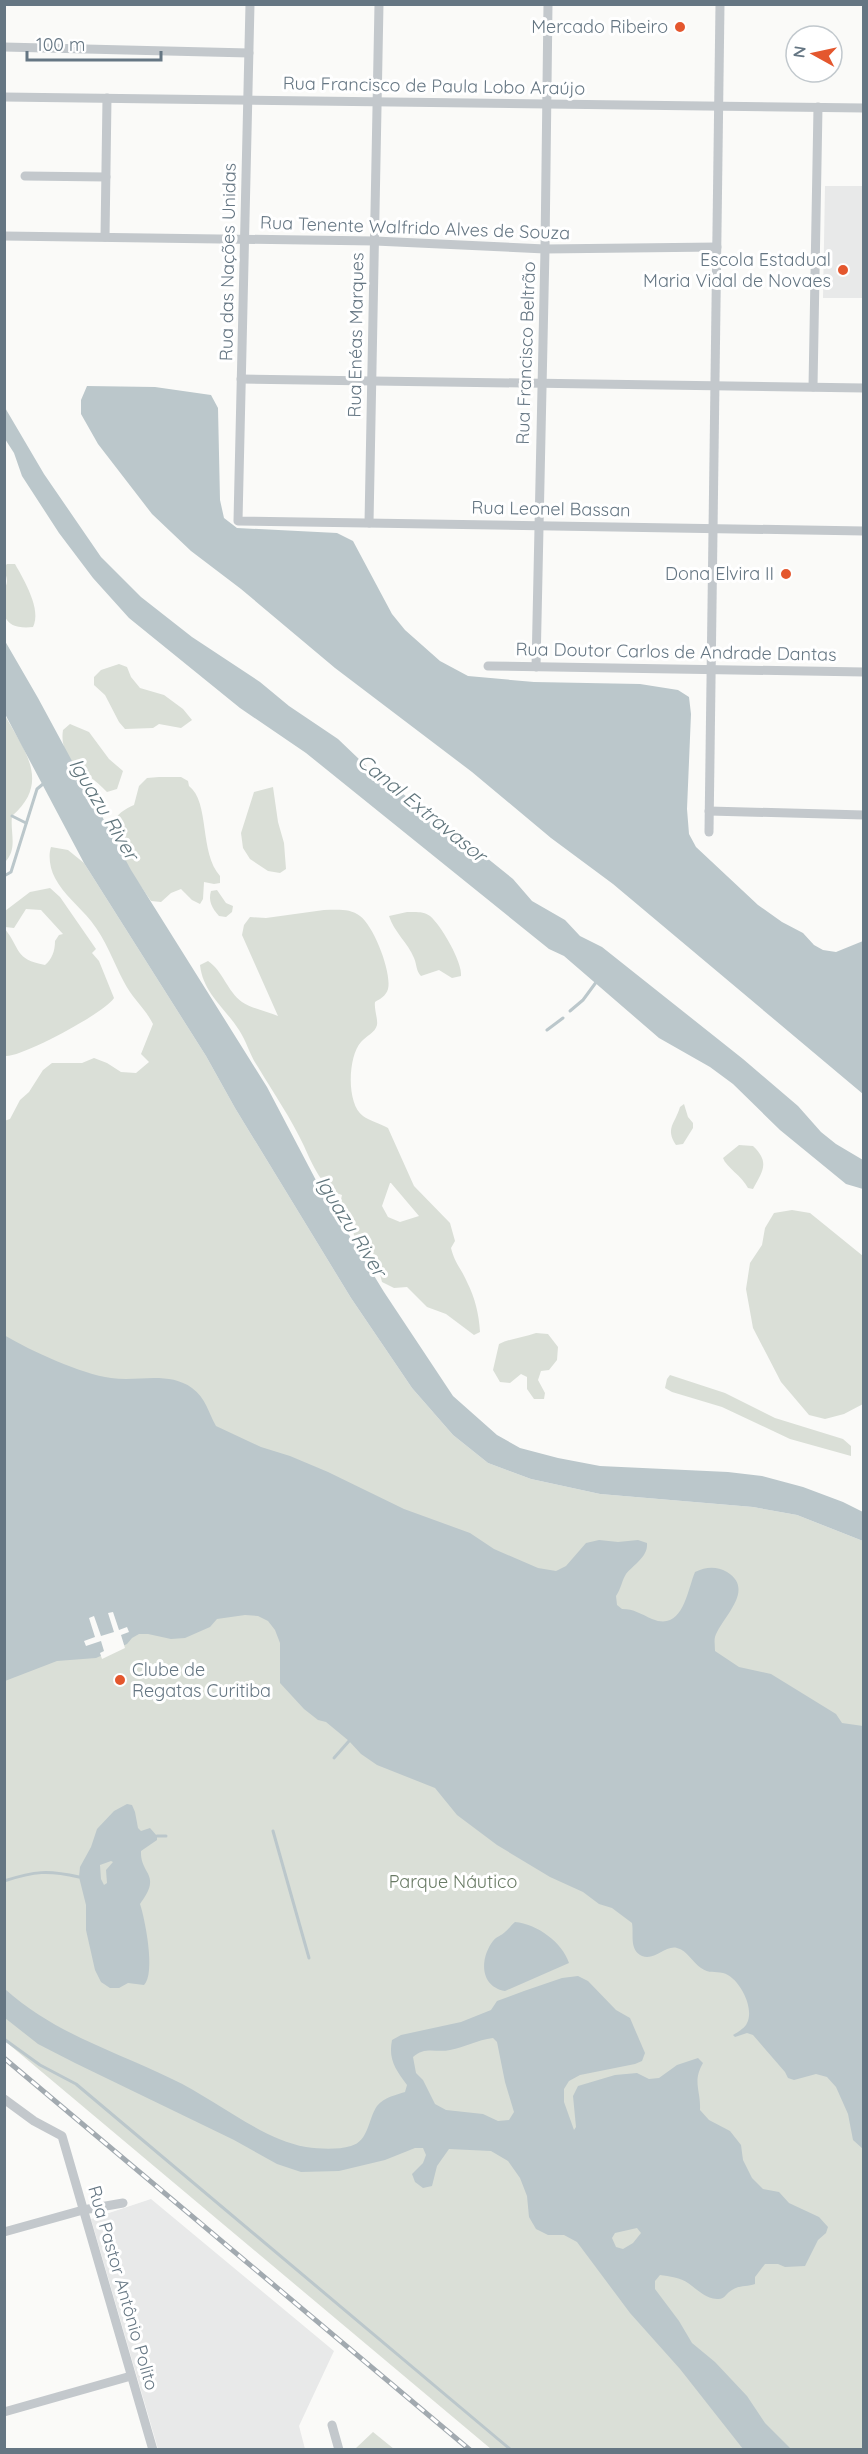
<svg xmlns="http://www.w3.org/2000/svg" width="868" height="2454" viewBox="0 0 868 2454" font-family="Quicksand,sans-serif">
<rect width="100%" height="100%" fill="#fafaf8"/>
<g fill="#e8e9e9">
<polygon points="825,186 863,186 863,298 823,298"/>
<polygon points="151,2199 334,2351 299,2426 305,2449 158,2449 91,2219"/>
</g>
<g fill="#dadfd7" fill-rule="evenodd">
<path d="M7,564H15C24,580 42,610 33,627C5,630 0,616 4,590C5,588 7,584 7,581C7,576 4,572 4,567Z"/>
<polygon points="119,664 127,667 131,677 140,688 164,695 183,709 192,720 181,728 159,724 153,728 125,729 119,722 105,695 94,685 94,677 101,670"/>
<path d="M4,714C25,751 51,782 12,816C10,833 18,849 5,862Z"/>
<path d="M70,724L89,732L109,759L123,771L117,789L107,792C89,772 58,762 63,730Z"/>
<path d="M159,777H181L188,781L189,786C210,802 199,853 220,876V883L214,884L204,882L203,899L200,904L192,900L181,889L171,893L161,902L151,901C140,884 109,844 113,824C116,814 125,809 134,805L139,786L147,778Z"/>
<polygon points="273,787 278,822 284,843 286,869 280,873 268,871 250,859 243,848 241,833 254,792"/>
<path d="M51,847L68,850L84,863L206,1056L235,1108L351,1298L412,1388L453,1435L488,1463L531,1479L600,1494L753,1507L797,1515L863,1541V2449H491L5,2041L4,1121L10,1119L20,1100L29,1092L43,1070L52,1063H82L94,1058L107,1063L121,1072L136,1073L149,1062L141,1054L153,1024C145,1008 132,998 124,982C113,961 106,940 91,921C80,907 63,894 55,878C50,869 48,856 51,847Z"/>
<path d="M50,888L60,897L96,949L92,953L99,961L114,998C106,1012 21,1058 5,1056V929C21,949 14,959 45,965C52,959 55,951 55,941L59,935L63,934L41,910L26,909L14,928L5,927V911L30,892Z"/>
<path d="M217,890L226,903L233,906L232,912L226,917L219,916C212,908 208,901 211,891Z"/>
<path d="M324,910C336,910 350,908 360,916C374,926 392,973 388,989C386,996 380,999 375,1002C374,1009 378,1019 377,1025C375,1033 366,1036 361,1042C348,1056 346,1104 363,1116C368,1120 381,1124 388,1128L414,1186L450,1223L455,1241L451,1248C455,1264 461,1268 467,1282C475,1298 479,1314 480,1332L474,1335L446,1314L427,1307L407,1287L394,1288L382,1282L375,1255L355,1238L350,1223L340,1204L342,1195C323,1190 312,1164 304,1146C291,1118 274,1094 258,1067C250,1056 247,1042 239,1030C225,1008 203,993 200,965L208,961C223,971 227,991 242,1002C253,1009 266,1011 278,1016L242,935L244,925L250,917L266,918ZM390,1183H391L419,1216L400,1222L388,1217L382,1206Z"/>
<path d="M407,912C415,912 424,911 430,916C441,925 463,963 461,976L452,978L439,970L421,976C416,971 417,965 414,958C408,943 394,932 389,916Z"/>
<path d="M684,1104L688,1117L693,1123V1128L683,1144L676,1145C665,1128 675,1124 680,1107Z"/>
<path d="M739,1145L753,1146C770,1162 763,1171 753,1189L748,1188C742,1176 726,1167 723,1158Z"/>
<polygon points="792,1210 810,1213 863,1256 863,1404 844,1414 825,1419 809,1415 781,1382 753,1328 746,1289 750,1263 762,1245 765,1228 774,1213"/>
<path d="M536,1333L548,1334L558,1347L557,1360L549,1370L541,1371L538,1380L545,1393L544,1399H534L527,1389V1377L521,1374L510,1383L500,1382L493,1370L499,1344C511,1338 523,1338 536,1333Z"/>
<polygon points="670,1375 725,1393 775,1418 843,1439 851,1446 851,1456 790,1439 722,1407 672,1392 665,1388 667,1379"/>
<polygon points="373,2432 394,2449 355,2449"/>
</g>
<g fill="#bbc7cb" fill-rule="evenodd">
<polygon points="87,386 155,387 211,395 218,408 220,500 224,518 237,528 337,533 353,541 392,614 405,630 440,661 468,676 534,682 640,684 678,690 689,697 691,714 687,809 689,834 696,847 758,905 782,922 803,933 814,945 823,950 836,952 863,941 863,1094 613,884 551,838 472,772 335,668 241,589 191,551 152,514 98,444 81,414 81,400"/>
<polygon points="4,406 44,474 101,557 141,597 192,637 260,682 289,706 338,739 383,782 402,793 425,812 446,825 513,879 532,901 565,920 580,936 602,947 743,1059 798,1106 821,1132 836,1144 863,1160 863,1189 846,1184 780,1130 733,1084 710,1067 659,1038 564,956 549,949 306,753 240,708 129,618 93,578 59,533 22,476 14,453 5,439"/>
<polygon points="5,641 38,698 131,870 267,1087 319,1186 384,1292 453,1396 497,1435 520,1448 558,1458 600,1466 728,1472 762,1476 803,1487 843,1502 863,1512 863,1541 797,1515 753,1507 600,1494 531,1479 488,1463 453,1435 412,1388 351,1298 235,1108 206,1056 84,863 5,714"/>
<path d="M4,1335C31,1351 81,1374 111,1378C138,1382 168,1371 192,1388C206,1398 208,1412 216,1426L261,1447L290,1456L328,1472L404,1509L470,1533L494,1549L538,1568L556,1571L566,1566L586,1543L599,1540L618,1542L638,1540L647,1543C648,1557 634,1564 626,1574C622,1580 621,1589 616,1596L617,1605L622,1609C634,1609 641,1614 652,1619C683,1632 687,1591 695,1572C706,1567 716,1566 727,1572C756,1590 722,1617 715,1637C714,1641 715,1646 715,1651L739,1667L771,1674L836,1714L842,1723L863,1726V2149L853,2140L848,2114L836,2087L827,2077L816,2074L794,2080L788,2078L785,2072L753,2035L747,2033L735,2037L733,2035C738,2032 745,2028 747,2023C755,2008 739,1977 723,1973C715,1971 709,1974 701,1968C693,1963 687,1950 677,1948C665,1945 655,1961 642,1956C629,1950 634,1935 632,1923L612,1908L599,1904L583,1892L550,1877L497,1845L457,1815L435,1788L377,1765L361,1754L349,1741L326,1722L318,1720L304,1709L280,1683V1643L275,1630L268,1621L258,1616L245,1615L217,1619L210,1627L185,1638L171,1639L148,1634H139L132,1638L127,1644L96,1658L57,1661L5,1681Z"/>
<path d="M127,1804L132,1805L135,1812L138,1828L141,1831L150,1828L157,1836V1840L141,1851C140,1875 163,1874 140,1904C145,1919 156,1974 144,1985L128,1983L119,1988H110L101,1982L95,1970L86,1930V1905L79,1877L80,1867L91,1847L97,1829L114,1811ZM111,1861L113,1862L106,1870L107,1883L104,1885L101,1879L100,1865Z"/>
<path d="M515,1922C537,1924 562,1942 569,1963L505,1991C479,1986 480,1958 493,1941C497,1936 501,1936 505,1932C509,1929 511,1925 515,1922Z"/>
<path d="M578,1976L588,1981L616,2010L630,2018L645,2053L642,2061L635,2064L580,2075L569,2081L564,2089V2102L574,2130L576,2127L573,2096L578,2086L615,2075L637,2073L649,2079L659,2078L677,2065L698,2058L703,2063C692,2082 701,2090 700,2110L709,2120L730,2131L741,2145L743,2160L752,2178L763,2189L779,2192L789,2203L819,2217L828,2227L826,2233L818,2240L805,2266L785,2267L778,2264H765L755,2277V2284C747,2287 739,2285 732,2290C726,2293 725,2300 717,2299C704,2298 697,2289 688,2283C681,2278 669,2276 660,2275L655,2281V2289L679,2321L692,2343L715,2362L747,2396L765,2423L791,2449H743L680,2369L630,2313L577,2242L564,2235H548L536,2229L529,2217L527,2196L520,2178L508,2161L491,2151L449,2149L437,2166L432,2186L423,2188L415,2182L412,2174L423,2163L426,2155L423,2148H415L385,2160L339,2171L301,2172L277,2164L234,2140L75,2063L38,2044L5,2018V1989C55,2034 113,2050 172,2079C215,2099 259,2138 306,2147C320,2149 337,2150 351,2146C369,2141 368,2119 377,2106C384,2097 396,2095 405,2092L407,2085C396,2070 388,2060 392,2040L401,2035L461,2022L491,2010L497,2001L524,1991L562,1978ZM493,2038L497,2042L505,2082L514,2112L509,2120L498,2121L483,2114L446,2110L435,2104L423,2080L416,2073L413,2057C425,2046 436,2053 450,2050C465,2047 477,2040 493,2038ZM637,2228L641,2233L633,2243L623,2249L616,2247L612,2238L615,2233Z"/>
</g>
<polygon fill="#fafaf8" points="113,1612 119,1630 127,1627 129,1632 121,1635 125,1648 102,1659 100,1653 104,1651 101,1641 86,1646 84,1641 95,1637 89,1618 94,1616 101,1636 114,1632 108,1613"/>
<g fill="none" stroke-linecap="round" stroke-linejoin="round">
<g stroke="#bbc7cb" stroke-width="3">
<polyline points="12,816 26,823"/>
<polyline points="4,876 11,872 37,789 43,784"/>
<polyline points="570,1011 583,1000 597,981"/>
<polyline points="547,1030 563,1018"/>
<polyline points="334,1758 349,1741"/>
<polyline points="273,1831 309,1958"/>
<polyline points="157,1836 166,1836"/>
<path d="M4,1881C35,1871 48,1870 79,1877"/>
<polyline points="4,2039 40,2065 76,2084 511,2450"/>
</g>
<g stroke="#c3c8cc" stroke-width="9">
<polyline points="250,4 238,521 864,531"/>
<polyline points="4,47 249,53"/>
<polyline points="4,97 864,108"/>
<polyline points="25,176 106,177"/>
<polyline points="4,236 375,241 545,249 717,247"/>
<polyline points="105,237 107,98"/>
<polyline points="241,379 864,388"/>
<polyline points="813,387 818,107"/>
<polyline points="369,523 379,4"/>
<polyline points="488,666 864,672"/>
<polyline points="536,667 545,249 548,4"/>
<polyline points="709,811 864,815"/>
<polyline points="709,832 720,4"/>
<polyline points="4,2099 34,2121 62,2136 153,2450"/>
<polyline points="4,2232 83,2210 123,2203"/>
<polyline points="4,2412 131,2376"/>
<polyline points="332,2425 339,2450"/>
</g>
<defs>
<polyline id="rail" points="4,2058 470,2450"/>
</defs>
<use href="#rail" stroke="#a2aab0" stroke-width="5"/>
<use href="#rail" stroke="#fff" stroke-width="3" stroke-dasharray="9" stroke-linecap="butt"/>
</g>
<g fill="#e4572e" stroke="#fff" stroke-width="2">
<circle cx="680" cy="27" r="6"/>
<circle cx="843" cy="270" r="6"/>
<circle cx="786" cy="574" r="6"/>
<circle cx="120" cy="1680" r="6"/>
</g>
<g text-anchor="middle" stroke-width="6" stroke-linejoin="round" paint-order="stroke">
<g font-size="18" fill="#657683" stroke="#fff" text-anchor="end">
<text x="668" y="33">Mercado Ribeiro</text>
<text x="831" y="266">Escola Estadual<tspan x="831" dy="21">Maria Vidal de Novaes</tspan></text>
<text x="774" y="580">Dona Elvira II</text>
<text x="132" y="1676" text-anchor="start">Clube de<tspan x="132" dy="21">Regatas Curitiba</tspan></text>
</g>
<g font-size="18" fill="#657683" stroke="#fff">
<text transform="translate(434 86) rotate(1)" y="6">Rua Francisco de Paula Lobo Araújo</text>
<text transform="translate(415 228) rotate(2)" y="6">Rua Tenente Walfrido Alves de Souza</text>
<text transform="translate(228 262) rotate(-89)" y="6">Rua das Nações Unidas</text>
<text transform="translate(356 335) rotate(-89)" y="6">Rua Enéas Marques</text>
<text transform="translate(526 353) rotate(-88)" y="6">Rua Francisco Beltrão</text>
<text transform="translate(551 509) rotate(1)" y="6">Rua Leonel Bassan</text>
<text transform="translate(676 652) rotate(1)" y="6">Rua Doutor Carlos de Andrade Dantas</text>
<text transform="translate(123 2288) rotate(74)" y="6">Rua Pastor Antônio Polito</text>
</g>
<g font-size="18" fill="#687a64" stroke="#fff">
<text x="453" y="1888">Parque Náutico</text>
</g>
<g font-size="20" font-style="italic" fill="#60757c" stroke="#fff">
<text transform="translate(422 808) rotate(39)" y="7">Canal Extravasor</text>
<text transform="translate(104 809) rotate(59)" y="7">Iguazu River</text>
<text transform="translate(351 1226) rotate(58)" y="7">Iguazu River</text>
</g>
</g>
<rect width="868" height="2454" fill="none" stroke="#657683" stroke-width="12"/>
<g transform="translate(814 54) rotate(278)"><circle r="28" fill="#ffffff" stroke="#c1c8cd" stroke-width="1.5"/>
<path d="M0-4.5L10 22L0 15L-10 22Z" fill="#e4572e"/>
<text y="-9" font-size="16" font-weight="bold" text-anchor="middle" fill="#657683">N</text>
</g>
<path d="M27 51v9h134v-9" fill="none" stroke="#657683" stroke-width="3"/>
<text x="36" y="51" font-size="18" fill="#657683" stroke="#ffffff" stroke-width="4.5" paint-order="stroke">100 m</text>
</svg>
